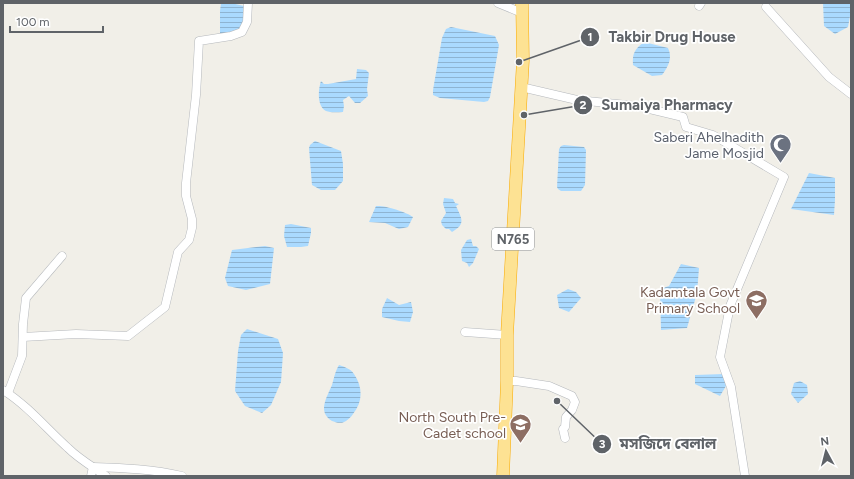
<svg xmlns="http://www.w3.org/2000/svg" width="854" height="479" viewBox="0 0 854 479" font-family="Figtree,'Noto Sans Bengali',sans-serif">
<defs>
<pattern id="water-rules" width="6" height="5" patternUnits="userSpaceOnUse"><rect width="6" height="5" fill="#aadaff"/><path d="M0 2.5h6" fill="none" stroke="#8eb4d2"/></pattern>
</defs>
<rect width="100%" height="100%" fill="#f1efe8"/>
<g fill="url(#water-rules)">
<polygon points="221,3 231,3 244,6 245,9 243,27 233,34 220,36 220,11"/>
<polygon points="823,3 851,3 851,11 848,27 835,34 824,26"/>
<polygon points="451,27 495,36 499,45 490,97 488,101 484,102 440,98 433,95 433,90 442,38 446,29"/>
<path d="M644,42L668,48C673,58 668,67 662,75L652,76L633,65C632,53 635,49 644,42Z"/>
<path d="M357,69L366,70L369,73L367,89L368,96L360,103H355L349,96L343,100L344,106L343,112C338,112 331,113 326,111C317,106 318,90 321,81L324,84H328L356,79Z"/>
<polygon points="315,141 341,151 343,164 343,181 335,190 321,190 312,185 309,148 310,145"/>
<polygon points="564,145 584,147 586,150 585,185 581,191 561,191 558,189 557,187 559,149 561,146"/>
<polygon points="809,173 835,178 835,200 834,215 791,209"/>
<path d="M444,198L453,199L455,203L459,204L456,206C462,219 466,224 452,232L449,229H446L442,225L441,221L446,213L443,204Z"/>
<path d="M376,206C384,205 407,212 413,217L408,227L399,229L385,223L369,222Z"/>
<polygon points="291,224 311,228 311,233 308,246 301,247 287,247 284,236 285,225"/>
<polygon points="471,239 473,246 476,246 479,249 473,263 469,267 467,263 462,261 461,250 467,240"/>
<polygon points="265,246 274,248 270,284 246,290 228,286 225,278 232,250"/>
<polygon points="681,264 699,268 697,293 687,328 661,330 660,289 669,286"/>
<polygon points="568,289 576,292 581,298 569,312 559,308 557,295"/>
<polygon points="387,298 399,305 411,302 413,312 410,322 399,321 382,317 382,309"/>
<polygon points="247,329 278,339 283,353 281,382 271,405 262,413 245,406 235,391 238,351 241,335"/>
<path d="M339,365C345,367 351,369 354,374C363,387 363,402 353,414C351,417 347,421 344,422C340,424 335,422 332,421C317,412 327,397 332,385C334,378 335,372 339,365Z"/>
<polygon points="724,374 726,386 720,396 695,384 695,375"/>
<polygon points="800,381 807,385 808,394 798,403 791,394 794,383"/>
</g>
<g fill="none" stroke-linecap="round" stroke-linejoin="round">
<defs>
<g id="minor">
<polyline points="498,3 522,13"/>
<polyline points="699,6 701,3"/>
<polyline points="766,7 829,77 851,94"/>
<polyline points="521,87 577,100 637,106 683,117 686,127 713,135 784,177 730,306 720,357 731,387 745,476"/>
<polyline points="465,332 507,335"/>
<polyline points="23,337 76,334 128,336 165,307 178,252 189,240 192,228 192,219 186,196 186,183 196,95 199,41 231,36 242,32 247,22 248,3"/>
<polyline points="507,381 516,381 549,386 572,396 575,402 572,410 566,417 565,427 563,429 565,438"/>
<path d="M3,390C28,406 46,428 68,448C79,459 93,467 106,476"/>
<polyline points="8,393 22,356 23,324 26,298 62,256"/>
<path d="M91,476L93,467C123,468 153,469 182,476"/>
</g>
<polyline id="highway" points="503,476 507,381 507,335 523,60 522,3"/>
</defs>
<use href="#minor" stroke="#b5b8bc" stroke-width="9"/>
<use href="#highway" stroke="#f9ab00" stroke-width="13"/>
<use href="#minor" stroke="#fff" stroke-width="8"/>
<use href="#highway" stroke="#fde293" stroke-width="12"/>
</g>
<defs>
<symbol id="mosque-pin" viewBox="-11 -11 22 30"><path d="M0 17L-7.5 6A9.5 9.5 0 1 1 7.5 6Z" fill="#6b7280" stroke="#fff"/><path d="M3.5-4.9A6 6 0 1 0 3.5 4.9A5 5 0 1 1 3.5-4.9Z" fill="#fff"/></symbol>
<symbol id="school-pin" viewBox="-11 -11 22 30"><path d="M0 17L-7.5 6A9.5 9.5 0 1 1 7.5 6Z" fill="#8d6e63" stroke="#fff"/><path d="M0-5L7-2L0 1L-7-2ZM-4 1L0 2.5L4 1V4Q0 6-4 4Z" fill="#fff"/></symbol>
</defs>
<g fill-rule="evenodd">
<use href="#mosque-pin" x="768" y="132" width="25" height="34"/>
<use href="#school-pin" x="744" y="288" width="25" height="34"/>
<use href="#school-pin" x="508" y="412" width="25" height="34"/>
</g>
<g text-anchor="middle" stroke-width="3.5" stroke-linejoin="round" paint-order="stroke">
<rect fill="#fff" stroke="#8f9295" stroke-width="1" x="492" y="228" width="42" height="22" rx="3"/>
<g font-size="13" font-weight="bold" fill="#5f6368">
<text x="513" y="244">N765</text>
</g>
<g font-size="14" fill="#5b616d" stroke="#fff" text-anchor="end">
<text x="764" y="142">Saberi Ahelhadith<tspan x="764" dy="16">Jame Mosjid</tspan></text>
</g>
<g font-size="14" fill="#785e54" stroke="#fff" text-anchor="end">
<text x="740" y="297">Kadamtala Govt<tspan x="740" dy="16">Primary School</tspan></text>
<text x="506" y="422">North South Pre-<tspan x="506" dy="16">Cadet school</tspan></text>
</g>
</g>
<path fill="none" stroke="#5f6368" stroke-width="1.5" d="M519 62L590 37M524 115L583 105M557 401L602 444"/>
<g fill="#5f6368" stroke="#fff" stroke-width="1.5">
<circle cx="519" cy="62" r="4"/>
<circle cx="524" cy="115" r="4"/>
<circle cx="557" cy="401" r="4"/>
<circle cx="590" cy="37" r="10"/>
<circle cx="583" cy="105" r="10"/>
<circle cx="602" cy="444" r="10"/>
</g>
<g font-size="12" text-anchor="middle" font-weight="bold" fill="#fff">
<text x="590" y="41">1</text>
<text x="583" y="109">2</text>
<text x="602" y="448">3</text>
</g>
<g font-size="15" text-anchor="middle" font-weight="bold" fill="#5f6368" stroke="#fff" stroke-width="3.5" stroke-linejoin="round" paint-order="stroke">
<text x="672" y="42">Takbir Drug House</text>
<text x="667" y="110">Sumaiya Pharmacy</text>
<text x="668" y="449">মসজিদে বেলাল</text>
</g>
<rect width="854" height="479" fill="none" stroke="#5f6368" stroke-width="8"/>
<g transform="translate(826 451) rotate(353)" stroke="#ffffff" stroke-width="3" paint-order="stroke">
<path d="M0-3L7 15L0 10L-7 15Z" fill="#5f6368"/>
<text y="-6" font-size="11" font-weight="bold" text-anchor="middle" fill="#5f6368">N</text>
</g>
<path d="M10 26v6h93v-6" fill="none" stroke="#5f6368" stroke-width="2"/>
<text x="16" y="26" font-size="12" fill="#5f6368" stroke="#ffffff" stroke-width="3" paint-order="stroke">100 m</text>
</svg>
